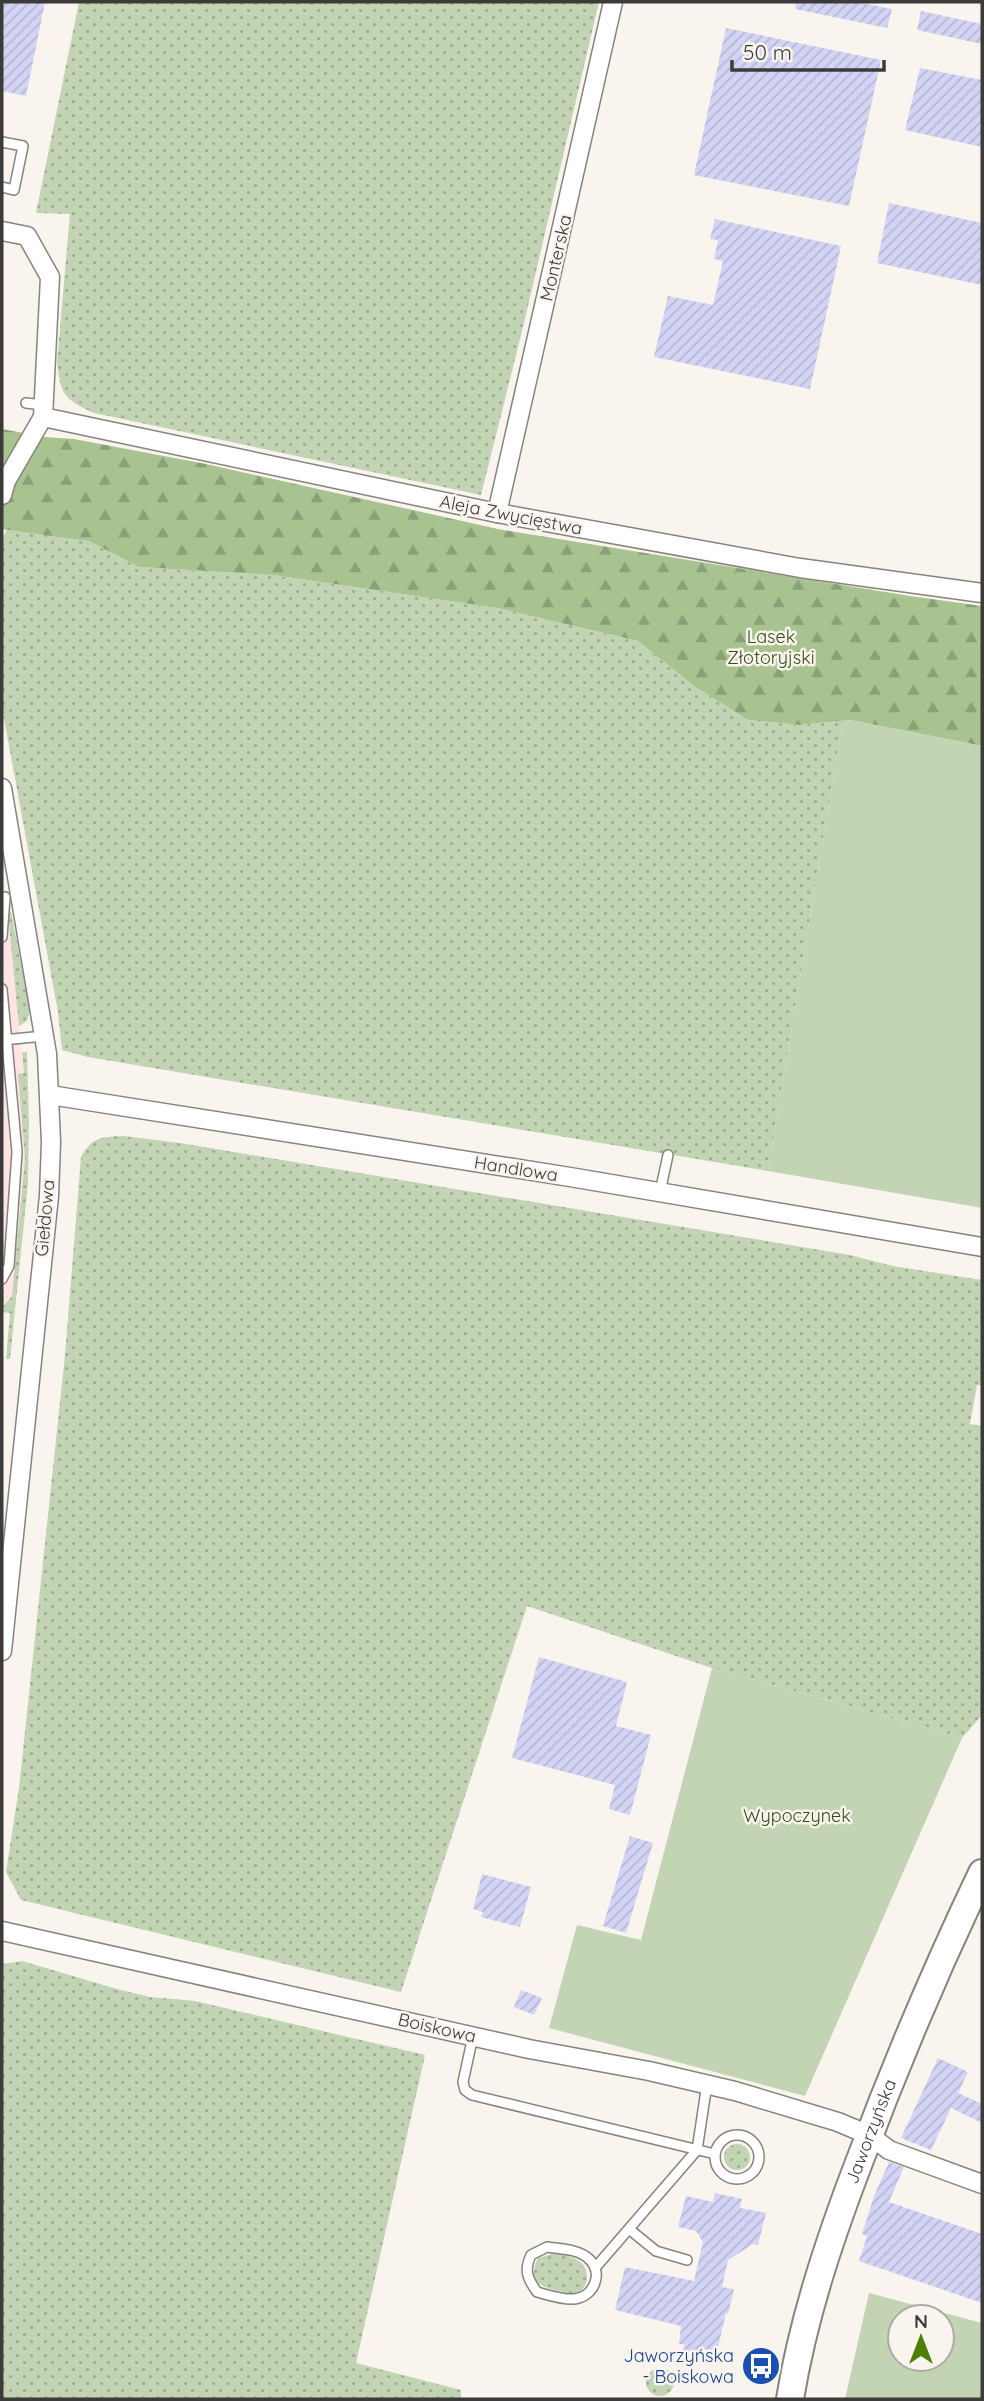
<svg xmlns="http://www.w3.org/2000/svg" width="984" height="2401" viewBox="0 0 984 2401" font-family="Quicksand,sans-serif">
<defs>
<pattern id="grass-dots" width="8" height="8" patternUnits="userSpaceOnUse" patternTransform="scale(1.75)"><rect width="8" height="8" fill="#c2d4b3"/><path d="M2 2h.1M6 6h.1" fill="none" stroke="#9fad93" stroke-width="1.8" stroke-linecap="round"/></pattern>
<pattern id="forest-firs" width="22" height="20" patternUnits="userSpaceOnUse" patternTransform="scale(1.75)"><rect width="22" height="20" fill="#a8c38f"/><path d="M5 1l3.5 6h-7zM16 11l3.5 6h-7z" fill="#8aa076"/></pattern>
<pattern id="building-hatch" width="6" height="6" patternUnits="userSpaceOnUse" patternTransform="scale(1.75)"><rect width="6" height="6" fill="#d3d4f5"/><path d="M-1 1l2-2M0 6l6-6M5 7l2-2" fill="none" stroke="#b6b7d3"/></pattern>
</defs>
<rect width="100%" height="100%" fill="#f9f5ee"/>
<polygon fill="#ffe4e4" points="11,929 26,1104 27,1158 13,1312 2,1311 2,930"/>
<g fill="url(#grass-dots)">
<path d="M79,2H599L524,323L481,495L94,413C64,399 61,396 57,362L70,214L36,213Z"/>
<polygon points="7,528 89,541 139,567 273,575 497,608 638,641 694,686 748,720 800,725 850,720 842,727 768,1171 88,1057 62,1050 58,1012 2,708 2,542"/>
<polygon points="11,911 30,1010 27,1021 19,1026 8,914"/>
<polygon points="22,1052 27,1052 29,1124 28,1183 10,1359 6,1359 10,1313 2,1312 2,1291 4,1291 4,1306 12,1296 25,1159 18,1074 24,1073"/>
<path d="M123,1136L180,1143L850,1255L893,1266L982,1280V1385H977L970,1424L982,1426V1715L962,1738L712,1668L527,1606L401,1992L21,1900L6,1872L19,1788L65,1355L81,1157C92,1137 101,1137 123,1136Z"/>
<polygon points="22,1961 117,1989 150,1997 195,2001 425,2055 356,2363 461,2390 461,2399 2,2399 2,1964"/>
<circle cx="737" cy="2157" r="13"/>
<path d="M555,2253C569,2256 587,2259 587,2277C587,2282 585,2288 580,2291C573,2295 566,2293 559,2291C539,2287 527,2280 538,2258Z"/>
<circle cx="660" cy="2382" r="14"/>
</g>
<polygon fill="url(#forest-firs)" points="2,429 45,437 74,439 206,464 498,529 910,596 982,606 982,746 850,720 800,725 748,720 694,686 638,641 497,608 273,575 139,567 89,541 2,529"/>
<g fill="#c2d4b3" fill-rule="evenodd">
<polygon points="850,720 982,746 982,1208 768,1171 842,727"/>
<polygon points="712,1668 962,1738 805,2096 549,2028 577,1925 641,1940"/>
<path d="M869,2293L982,2323V2399H845ZM900,2317H942V2359H900Z"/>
</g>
<g fill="url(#building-hatch)">
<polygon points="2,2 45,2 26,96 2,91"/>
<polygon points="796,2 857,2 892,9 887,28 795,9"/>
<polygon points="921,11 982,24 982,44 917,30"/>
<polygon points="726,28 881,60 849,206 694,175"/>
<polygon points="920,68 982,80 982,147 905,130"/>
<polygon points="889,203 982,223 982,285 877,263"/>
<polygon points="715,219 841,246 810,389 654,357 668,296 713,305 723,261 714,259 718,240 710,239"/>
<polygon points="539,1657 627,1682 616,1726 651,1735 630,1815 609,1809 615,1785 512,1758"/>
<polygon points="630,1836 653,1843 626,1933 603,1926"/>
<polygon points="482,1874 531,1887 520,1927 481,1917 483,1912 473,1909"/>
<polygon points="521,1990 542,1998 534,2015 514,2007"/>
<polygon points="938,2058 968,2072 958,2093 982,2104 982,2123 951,2108 931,2150 901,2138"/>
<polygon points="889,2162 904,2167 889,2202 982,2234 982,2303 859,2261 867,2236 862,2234 874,2196"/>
<polygon points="715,2193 742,2199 740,2208 766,2213 758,2245 753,2244 728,2260 722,2287 734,2289 728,2314 726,2313 717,2351 702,2349 700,2355 683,2350 684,2344 679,2344 681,2326 615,2310 625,2267 694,2281 703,2242 696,2231 678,2227 686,2196 713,2202"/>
</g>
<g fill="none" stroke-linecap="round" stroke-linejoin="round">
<defs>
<g id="lane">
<polyline points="2,142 23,146 14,190 2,187"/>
<polyline points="26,403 43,405"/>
<polyline points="2,937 5,897"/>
<polyline points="2,989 17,1152 9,1266 2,1279"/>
<polyline points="3,1040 44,1036"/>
<polyline points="660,1192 668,1155"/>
<polyline points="473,2036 463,2082 465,2090 472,2095 715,2154"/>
<circle cx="737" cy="2157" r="22"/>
<polyline points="629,2229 656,2251 687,2260"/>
<path d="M547,2247C560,2249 579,2249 589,2259C604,2273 594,2297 574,2299C563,2300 548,2295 537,2292C527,2278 524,2270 531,2255Z"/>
<polyline points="595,2268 697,2150 707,2084"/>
</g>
<g id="street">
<polyline points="2,231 27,236 50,277 43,417 6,481 2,495"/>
<polyline points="43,417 497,513 800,568 982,593"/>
<polyline points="497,513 613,2"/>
<polyline points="2,788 47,1054 51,1142 49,1196 2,1651"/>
<polyline points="50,1095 570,1177 982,1247"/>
<polyline points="2,1931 529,2049 649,2071 735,2091 838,2122 869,2135 889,2150 982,2184"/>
</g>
<g id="secondary">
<path id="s1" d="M790,2399C803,2319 829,2241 858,2165C895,2066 936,1969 982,1873"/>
</g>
</defs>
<use href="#lane" stroke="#87847d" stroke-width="12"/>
<use href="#street" stroke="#87847d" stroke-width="21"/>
<use href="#secondary" stroke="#87847d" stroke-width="30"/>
<use href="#lane" stroke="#fff" stroke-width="9"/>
<use href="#street" stroke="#fff" stroke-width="18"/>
<use href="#secondary" stroke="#fff" stroke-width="26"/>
</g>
<defs>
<symbol id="bus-disc" viewBox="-11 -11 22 22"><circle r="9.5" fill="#1a4fb4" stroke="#f9f5ee"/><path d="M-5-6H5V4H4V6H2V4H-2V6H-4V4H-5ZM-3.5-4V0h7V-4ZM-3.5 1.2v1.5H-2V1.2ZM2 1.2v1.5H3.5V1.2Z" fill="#fff"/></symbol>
</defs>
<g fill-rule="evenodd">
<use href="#bus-disc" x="739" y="2344" width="44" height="44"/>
</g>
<g text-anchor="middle" stroke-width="5" stroke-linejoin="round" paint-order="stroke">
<g font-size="18" fill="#3d3b39" stroke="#f9f5ee">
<text transform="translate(556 258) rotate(-77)" y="6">Monterska</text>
<text transform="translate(511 515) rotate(11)" y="6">Aleja Zwycięstwa</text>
<text transform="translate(516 1169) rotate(9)" y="6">Handlowa</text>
<text transform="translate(45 1218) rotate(-85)" y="6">Giełdowa</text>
<text transform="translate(437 2028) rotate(13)" y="6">Boiskowa</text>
<text dy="6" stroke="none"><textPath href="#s1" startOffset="280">Jaworzyńska</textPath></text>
</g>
<g font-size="18" fill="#324b14" stroke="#f9f5ee">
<text x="771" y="643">Lasek<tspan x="771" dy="21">Złotoryjski</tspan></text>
<text x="797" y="1822">Wypoczynek</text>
</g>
<g font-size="18" fill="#164399" stroke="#f9f5ee" text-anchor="end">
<text x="734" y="2362">Jaworzyńska<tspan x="734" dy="21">- Boiskowa</tspan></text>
</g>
</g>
<rect width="984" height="2401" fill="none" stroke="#3d3b39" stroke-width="7"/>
<g transform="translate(921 2338)"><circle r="33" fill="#f9f5ee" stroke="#aeaba6" stroke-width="2"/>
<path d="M0-5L12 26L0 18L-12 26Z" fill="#507d03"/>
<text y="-10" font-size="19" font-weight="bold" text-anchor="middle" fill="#3d3b39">N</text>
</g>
<path d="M732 60v10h152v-10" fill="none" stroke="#3d3b39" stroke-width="3.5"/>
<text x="743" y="60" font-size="21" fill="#3d3b39" stroke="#f9f5ee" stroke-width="5" paint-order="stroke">50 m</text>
</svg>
